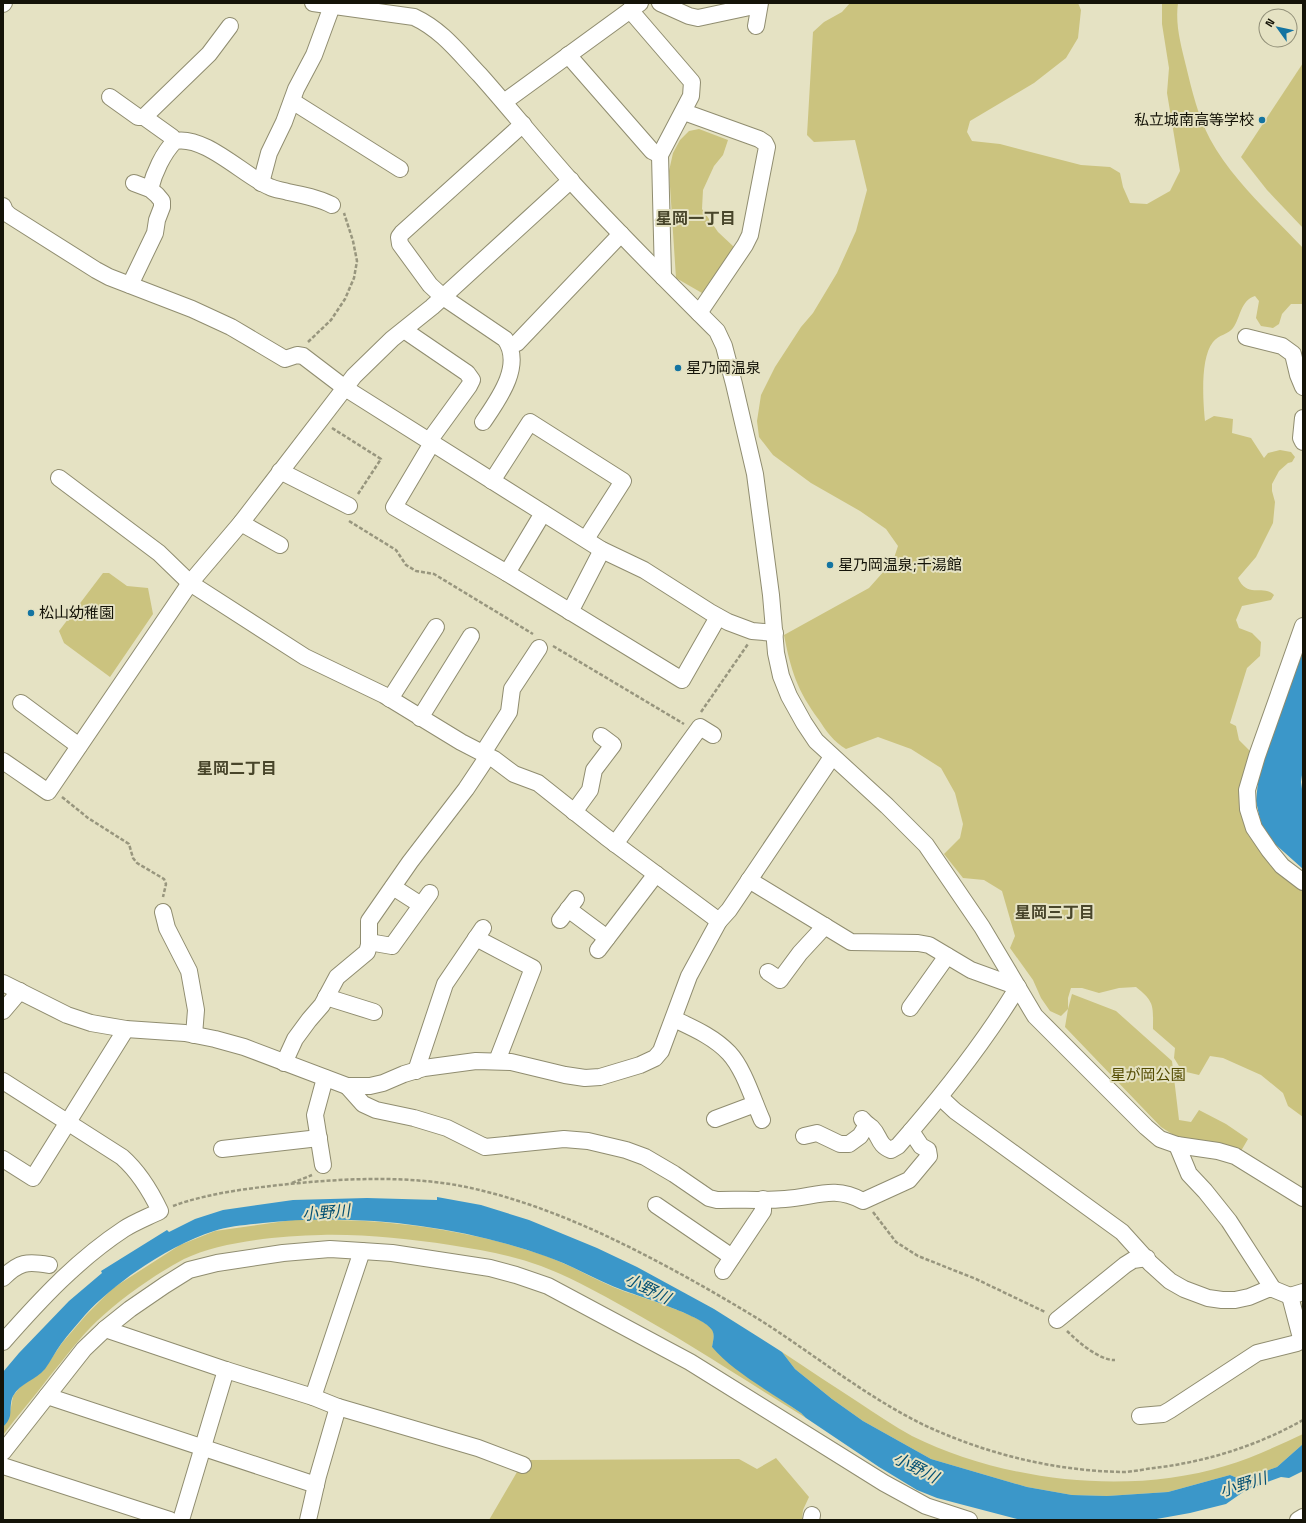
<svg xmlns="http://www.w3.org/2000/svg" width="1306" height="1523" viewBox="0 0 1306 1523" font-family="'Titillium Web','Noto Sans JP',sans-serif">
<rect width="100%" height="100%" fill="#e5e2c3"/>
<g fill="#cbc37f">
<path d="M850,3H1078L1081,10L1078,38L1066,58L1034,83L970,121L967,132L972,141L1000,144L1081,165L1110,167L1120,173L1123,187L1130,203L1147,204L1170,191L1180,171L1167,93L1169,68L1162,24V3H1178C1175,25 1181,45 1186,66C1192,91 1198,116 1210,139C1233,181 1270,213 1303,248V304H1291L1282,314L1279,324L1273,328L1261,326L1256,318L1259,301L1255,296C1240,301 1241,317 1233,328C1229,334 1218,335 1213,342C1200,358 1203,401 1205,421L1214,416L1233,419L1232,433L1251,438L1264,458L1268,453L1280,450L1291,452L1295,457L1292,462L1288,463L1279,471L1272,484V491L1275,502L1273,523L1256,557L1238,578C1247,599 1264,584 1274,595L1271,600L1242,606L1236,620L1239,628L1252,633L1261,642L1260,656L1247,668L1230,723L1236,726L1239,740L1251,752L1241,783L1239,805L1248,835L1272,867L1303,892V1117L1288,1106L1283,1093L1261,1075L1223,1058L1210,1056L1199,1075L1182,1071L1174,1058L1175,1048L1153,1029C1153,1006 1155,1002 1136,987L1119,988L1099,993L1082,988H1071L1068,998V1009L1072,994L1116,1011L1172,1061L1179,1120L1191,1122L1199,1110L1226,1124L1248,1139L1241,1151L1223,1144L1183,1141L1161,1127L1065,1027L1068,1009L1061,1016L1050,1011L1041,998L1033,980L1010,948L1015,936L1002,891L984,880L963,878L944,854L960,838L963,824L955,793L941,768L911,749L878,737L846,749C834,742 826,731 819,720C797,690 791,671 784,635L869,588L893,561L898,546L886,529L860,511L811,483L773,455L759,437L757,421L761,395L775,367L801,327L813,313L837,273L856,231L867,190L855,140L814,142L807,135L813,32L824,22L842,12Z"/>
<polygon points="1303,63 1303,228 1267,190 1241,157"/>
<polygon points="699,129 728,140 723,155 714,166 703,190 702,209 718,232 734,247 702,293 676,278 669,171 673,153 680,140 689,131"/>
<polygon points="103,573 109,573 127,586 148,588 153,614 110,677 64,643 59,631"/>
<path d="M299,1219C326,1220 354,1220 381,1222C436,1227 491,1237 543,1255C572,1265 598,1282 626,1292C642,1297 704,1317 712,1329C715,1334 713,1341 712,1347L761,1386L801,1413L806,1418C746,1381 686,1341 624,1307C597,1292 570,1277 541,1266C512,1255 481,1250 450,1245C408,1239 364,1234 321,1235C280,1236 221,1241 184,1259C154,1275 123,1297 97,1321C79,1338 65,1358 49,1377C34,1397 18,1415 3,1435V1427L9,1418L13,1396L20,1387L43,1371L62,1343L87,1314L113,1288L180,1245L215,1231Z"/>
<path d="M782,1352C808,1369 833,1386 858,1402C876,1414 894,1426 912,1436C1003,1481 1127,1496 1225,1466C1252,1458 1277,1446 1303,1434V1444L1277,1467L1242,1480L1230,1475L1168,1492L1107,1496L1072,1495L1027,1487L931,1459L863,1421L832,1399L795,1369Z"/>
<polygon points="776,1458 809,1497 803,1510 802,1520 489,1520 517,1472 528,1460 739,1459 757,1469"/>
</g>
<g fill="#3b97c9">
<polygon points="1303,651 1303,768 1301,782 1303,796 1303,869 1275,844 1261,824 1256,801 1258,782 1264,760"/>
<path d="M437,1197L481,1205L529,1220L597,1248L637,1267L714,1309L782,1352L795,1369L832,1399L863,1421L931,1459L1027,1487L1072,1495L1107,1496L1168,1492L1230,1475L1242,1480L1277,1467L1303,1444V1471L1289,1478L1281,1477L1246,1490L1226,1504L1190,1513L1151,1520H1021L937,1498L917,1490L879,1467L806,1418L801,1413C774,1394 733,1372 712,1347C713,1341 715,1335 712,1330C705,1317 642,1297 625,1291C597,1281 572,1265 545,1256C458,1225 355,1213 263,1223C247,1225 229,1226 214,1231C170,1245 115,1282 85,1315C77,1325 68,1334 61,1344C55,1352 51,1361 45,1369C36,1380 20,1383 13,1396C10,1402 11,1410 10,1416C9,1420 6,1424 3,1427V1372L19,1353L69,1301L102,1273L101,1271L167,1230L169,1232L195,1219L223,1210L293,1200L367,1198L437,1200Z"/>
</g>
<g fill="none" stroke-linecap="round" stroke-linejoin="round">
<defs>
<g id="minor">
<path d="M313,3L414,17C442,30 459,53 480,75C511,110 540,146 571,181C618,233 668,282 717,331L724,346L734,384L755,474L771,595L776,653L781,676L789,696L804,723L816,741L887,806L926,845L982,927L1035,1016L1146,1127L1160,1139L1177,1145L1218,1151L1235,1156L1303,1198"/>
<polyline points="660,3 689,16 698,18 759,5"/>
<polyline points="3,4 4,3"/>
<polyline points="630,10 692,82 691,96 660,155 663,277"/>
<polyline points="756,26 760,3"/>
<polyline points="568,55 652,151 660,155"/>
<polyline points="110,97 138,117 144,117 172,137 175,141"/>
<polyline points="292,101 400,169"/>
<polyline points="504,102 640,3"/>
<polyline points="684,112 759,139 765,143 767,147 750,235 745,245 699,313"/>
<polyline points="144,117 209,54 230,26"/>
<polyline points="261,183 269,153 284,122 296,89 314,55 332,6"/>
<path d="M150,189C154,173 163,153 175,141C205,135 244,176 270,187C276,190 282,190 288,192C303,195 318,198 332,205"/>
<polyline points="3,206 5,211 9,215 96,270 109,277 192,309 231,327 285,359 297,355 303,356 345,388 602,550 644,570 710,612 728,622 752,631 775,633"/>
<polyline points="130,285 155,233 157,220 162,207 162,201 157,195 150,189 134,183"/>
<polyline points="404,330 467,373 472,380 469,386 429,441"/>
<polyline points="1246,337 1282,346 1293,354 1298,375 1303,387"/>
<polyline points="510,346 517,343 621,234"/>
<polyline points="1303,418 1301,438 1303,442"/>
<path d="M483,422C498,400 524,365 505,339L443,297L430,285L400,244L399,237L402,233L523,124"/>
<polyline points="432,443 394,507 507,573 682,680 718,617"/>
<polyline points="280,471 349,506"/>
<polyline points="59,478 159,553 190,583 305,657 384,695 461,742 494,759 514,774 538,783 606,837 719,921 729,910 832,757"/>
<polyline points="492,481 530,422 623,481 586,539"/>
<polyline points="241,523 280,545"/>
<polyline points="507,573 543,513"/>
<polyline points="570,612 602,550"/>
<polyline points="1303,626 1257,756 1247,790 1248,809 1254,828 1269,850 1282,866 1303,882"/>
<polyline points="390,699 436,627"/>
<polyline points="21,703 79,746"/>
<polyline points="420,718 471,636"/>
<polyline points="483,753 509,712 512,689 539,648"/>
<polyline points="3,761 48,792 190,583 241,523 354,376 392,339 432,307 571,180"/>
<polyline points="574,812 590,790 594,770 613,745 601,736"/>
<polyline points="615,844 700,727 713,735"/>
<path d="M749,880L851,942L918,943L929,945L971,970L1018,987C983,1044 942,1096 898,1146L891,1150C878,1145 880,1136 872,1128C868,1125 865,1123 862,1119"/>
<polyline points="393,887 421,905"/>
<polyline points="568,909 607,938"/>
<polyline points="163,912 167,928 189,971 196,1010 194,1035"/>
<polyline points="560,920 576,899"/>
<polyline points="476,938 533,968 497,1061"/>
<polyline points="369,942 392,946 430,893"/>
<polyline points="598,950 656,874"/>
<polyline points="768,972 780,980 800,953 825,926"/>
<polyline points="3,983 67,1015 91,1023 126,1029 185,1033 215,1039 244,1047 347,1086 370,1086 383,1083 404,1074 424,1068 476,1061 511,1062 565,1075 585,1078 600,1077 640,1065 655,1058 661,1051 689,976 719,921"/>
<polyline points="326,997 374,1012"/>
<polyline points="910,1008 947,956"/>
<polyline points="3,1011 20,991"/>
<path d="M674,1019C693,1028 714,1037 729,1053C744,1069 753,1100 762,1120"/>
<polyline points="284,1063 295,1039 309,1020 322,1005 337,977 367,952 369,945 369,921 410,862 466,789 488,756"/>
<polyline points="416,1071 445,984 483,928"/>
<path d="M3,1081L122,1157C139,1172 150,1190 160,1211C148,1217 135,1222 124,1229C77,1260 40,1300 3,1342"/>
<path d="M347,1086L363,1104L376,1110L414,1118L447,1128L485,1147L564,1139L588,1141L626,1150L645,1157L674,1174L709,1198L717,1200C739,1199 763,1201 785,1199C816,1197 833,1185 863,1201L909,1180L929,1156L928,1150L921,1146L911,1131"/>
<polyline points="940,1097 955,1111 1122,1232 1150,1263 1170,1281 1184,1289 1208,1298 1222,1300 1235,1300 1249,1297 1268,1289 1273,1289 1290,1296 1303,1292"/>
<polyline points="715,1119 755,1104"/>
<polyline points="804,1136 817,1133 840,1144 849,1144 860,1136 867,1125"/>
<polyline points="1177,1145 1189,1174 1205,1191 1229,1221 1273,1289"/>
<polyline points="222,1149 319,1138"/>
<polyline points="3,1159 33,1178 126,1029"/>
<polyline points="323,1165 315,1115 325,1078"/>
<polyline points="656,1205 732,1257"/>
<polyline points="723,1271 763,1211 763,1199"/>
<path d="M3,1278C19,1262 27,1261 49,1265"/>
<polyline points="1057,1320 1125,1265 1133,1260 1147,1258"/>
<polyline points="105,1329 226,1370 313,1397 338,1407 478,1448 523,1465"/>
<polyline points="47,1396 316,1485"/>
<polyline points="313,1397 362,1251"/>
<polyline points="1140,1416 1163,1414 1170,1410 1257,1353 1297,1343 1301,1338 1290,1296"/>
<polyline points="3,1452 84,1349 105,1329 130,1309 165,1285 189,1270 217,1263 283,1253 330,1249 362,1251 392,1253 490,1268 516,1275 548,1286 690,1362 884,1483 926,1506 969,1520"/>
<polyline points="3,1466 170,1520"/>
<polyline points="181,1520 226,1370"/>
<polyline points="308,1520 318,1476 338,1407"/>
<polyline points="811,1520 812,1515"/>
<polyline points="1298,1520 1303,1517"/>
</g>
</defs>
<use href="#minor" stroke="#908d70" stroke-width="18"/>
<g stroke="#98967e" stroke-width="2.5" stroke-dasharray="4 2" stroke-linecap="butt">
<polyline points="308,342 331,320 345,299 354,278 357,261 353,241 344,213"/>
<polyline points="332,428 381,459 358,494"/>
<polyline points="349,521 396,550 406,565 416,571 434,574 533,634"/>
<polyline points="553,646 684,724"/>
<polyline points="701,712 748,644"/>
<polyline points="62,797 88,818 129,844 133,858 137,863 164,879 166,884 163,897"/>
<polyline points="292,1183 312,1175"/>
<path d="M173,1206C213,1191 268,1186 310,1182C359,1178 408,1177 456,1185C505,1194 554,1212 600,1233C654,1258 709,1289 760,1320C815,1355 865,1396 924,1425C986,1454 1055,1471 1123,1472C1133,1472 1144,1469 1154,1468C1205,1462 1257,1446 1303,1420"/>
<polyline points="873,1212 896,1242 918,1256 976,1279 1045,1312"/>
<path d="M1067,1331C1077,1341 1100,1361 1115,1360"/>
</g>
<use href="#minor" stroke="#fff" stroke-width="16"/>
</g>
<g fill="#1474a1" stroke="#e5e2c3" stroke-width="1.5">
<circle cx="1262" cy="120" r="4"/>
<circle cx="678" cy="368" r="4"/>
<circle cx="830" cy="565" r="4"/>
<circle cx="31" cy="613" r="4"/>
</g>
<g text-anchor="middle" stroke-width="4" stroke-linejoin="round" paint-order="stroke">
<g font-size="15" fill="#141308" stroke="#e5e2c3" text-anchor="start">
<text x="1254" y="125" text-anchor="end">私立城南高等学校</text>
<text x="686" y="373">星乃岡温泉</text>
<text x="838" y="570">星乃岡温泉;千湯館</text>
<text x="39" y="618">松山幼稚園</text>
</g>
<g font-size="15" fill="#534b00" stroke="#e5e2c3">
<text x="1148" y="1080">星が岡公園</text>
</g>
<g font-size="16" font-weight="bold" fill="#48452a" stroke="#e5e2c3">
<text x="696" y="224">星岡一丁目</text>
<text x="237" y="774">星岡二丁目</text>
<text x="1055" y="918">星岡三丁目</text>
</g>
<g font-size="16" font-style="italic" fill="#045072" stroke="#e5e2c3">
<text transform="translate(326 1212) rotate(-5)" y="6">小野川</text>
<text transform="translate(648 1288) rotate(26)" y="6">小野川</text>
<text transform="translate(916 1467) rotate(27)" y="6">小野川</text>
<text transform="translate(1243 1484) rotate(-17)" y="6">小野川</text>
</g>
</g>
<rect width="1306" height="1523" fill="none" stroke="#141308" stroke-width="8"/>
<g transform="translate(1278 28) rotate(303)"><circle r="19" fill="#e5e2c3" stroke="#918f78"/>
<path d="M0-3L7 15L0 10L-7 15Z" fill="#1474a1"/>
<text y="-6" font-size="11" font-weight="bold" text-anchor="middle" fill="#141308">N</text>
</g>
</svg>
